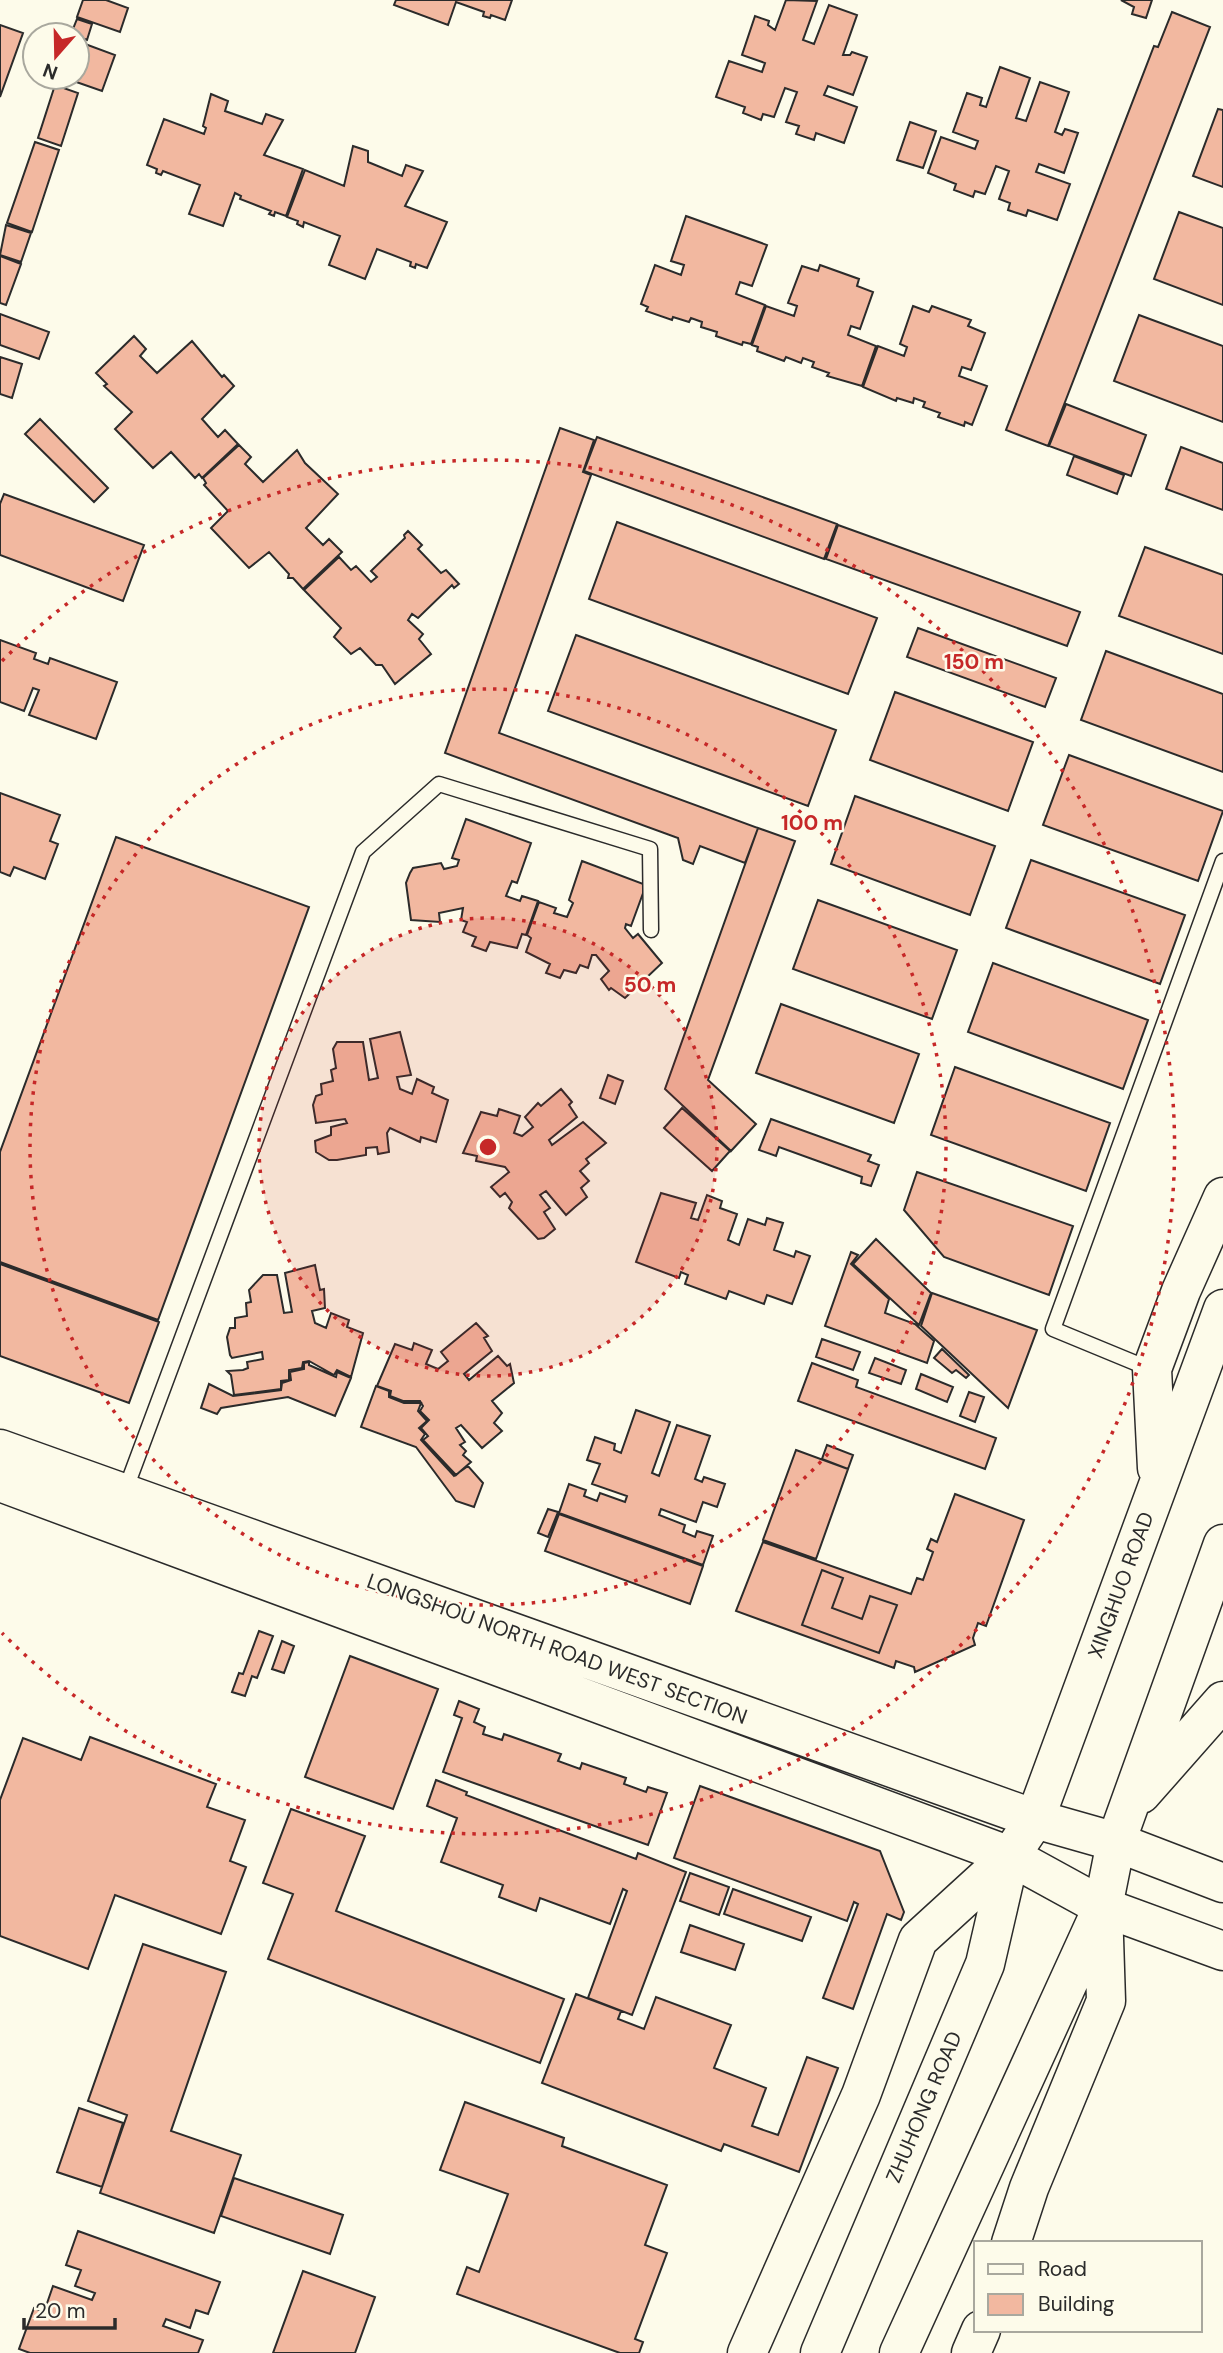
<svg xmlns="http://www.w3.org/2000/svg" width="1223" height="2353" font-family="'DM Sans',sans-serif">
  <style>
    .building { fill: #f2b8a0; stroke: #2b2b2b; stroke-width: 2 }
    .lines { fill: none; stroke-linecap: round; stroke-linejoin: round }
    .lane-casing { stroke: #2b2b2b; stroke-width: 17 }
    .secondary-casing { stroke: #2b2b2b; stroke-width: 41 }
    .primary-casing { stroke: #2b2b2b; stroke-width: 41 }
    .lane { stroke: #fdfbea; stroke-width: 14 }
    .secondary { stroke: #fdfbea; stroke-width: 38 }
    .primary { stroke: #fdfbea; stroke-width: 38 }
    .ring { fill: none; stroke: #c62828; stroke-width: 3.5; stroke-dasharray: 3.5 7 }
    .labels { text-anchor: middle; dominant-baseline: central; stroke-width: 5; stroke-linejoin: round; paint-order: stroke }
    .street-label { font-size: 21px; fill: #2b2b2b; stroke: #fdfbea }
    .centre { fill: #c62828; stroke: #fdfbea; stroke-width: 3.5 }
    .ring-label { font-size: 21px; text-anchor: middle; font-weight: bold; fill: #c62828; stroke: #fdfbea; stroke-width: 5; stroke-linejoin: round; paint-order: stroke }
  </style>
  <rect width="100%" height="100%" fill="#fdfbea"/>
  <path class="building" d="M83,0h23l22,8 -8,24 -43,-15z
    M396,0h116l-7,20 -14,-5 -1,3 -7,-2 1,-4 -28,-10 -8,23 -54,-20z
    M786,0l31,1 -14,39 11,4 15,-39 28,10 -14,40h7l2,-3 15,5 -14,38 -25,-9 -4,9 33,12 -13,36 -28,-10 -2,7 -18,-6 3,-8 -13,-4 11,-30 -12,-4 -11,29 -11,-3 -2,6 -18,-7 2,-6 -29,-10 13,-36 33,11 3,-9 -23,-8 13,-39 14,5 -1,4 7,5z
    M1121,0h31l-6,18 -14,-4 2,-7z
    M1172,12l38,15 -162,419 -42,-16 148,-384 4,1z
    M77,19l15,5 -5,16 -16,-6z
    M0,25l23,8 -23,64z
    M77,41l38,14 -13,36 -40,-14h15z
    M1000,67l30,11 -14,40 10,3 14,-39 29,10 -14,40 7,3 3,-6 13,4 -14,40 -25,-9 -3,8 34,12 -13,36 -29,-10 -2,6 -18,-6 2,-7 -11,-4 10,-28 -13,-5 -11,28 -10,-3 -2,6 -19,-7 2,-6 -28,-11 13,-36 34,12 3,-8 -25,-9 14,-39 15,5 -2,7 6,2z
    M55,85l23,8 -17,53 -23,-8z
    M211,94l17,7 -3,10 37,13 4,-10 17,6 -19,35 39,14 -17,47 -11,-4 -1,4 -5,-2 2,-3 -31,-12 1,-3 -6,-3 -12,33 -34,-12 11,-29 -37,-14 -2,4 -5,-2 1,-4 -10,-4 17,-46 40,15 2,-6 -3,-2z
    M1218,109l5,1v77l-30,-11z
    M910,122l26,9 -13,37 -26,-8z
    M35,142l24,8 -27,82 -25,-9z
    M353,146l15,5v11l34,14 4,-11 17,6 -18,35 42,16 -20,46 -11,-4 -1,4 -5,-2 1,-4 -34,-13 -12,30 -36,-14 11,-29 -36,-14 -1,5 -6,-3 1,-3 -11,-4 18,-47 39,16z
    M1179,212l44,16v77l-69,-26z
    M686,216l81,29 -15,41 -12,-4 -4,12 29,11 -14,39 -8,-2 -1,3 -26,-9 1,-4 -16,-5 1,-5 -11,-4 -2,4 -16,-5 -1,3 -26,-9 2,-4 -7,-3 14,-39 26,10 3,-10 -13,-4z
    M6,225l25,8 -10,29 -21,-7z
    M0,256l21,8 -15,41 -6,-2z
    M820,265l39,14 -2,7 16,6 -13,37 -9,-3 -3,9 28,11 -14,40 -35,-10 2,-3 -17,-6 2,-5 -11,-4 -2,5 -15,-6 -2,4 -27,-10 1,-4 -6,-2 14,-39 28,10 3,-10 -9,-3 14,-37 16,5z
    M913,306l16,6 3,-6 39,14 -3,6 17,7 -14,37 -9,-3 -3,9 28,10 -15,39 -7,-3 -1,4 -26,-9 2,-4 -17,-6 2,-5 -11,-4 -1,5 -16,-5 -1,3 -33,-14 15,-41 26,10 3,-9 -7,-3z
    M0,314l49,18 -10,27 -39,-14z
    M1139,315l84,31v76l-109,-41z
    M134,336l12,13 -6,7 17,17 35,-32 30,36 2,-2 10,11 -32,33 16,18 7,-7 13,14 -36,34 -3,-4 -4,4 -24,-26 -18,16 -38,-39 17,-17 -28,-26 3,-2 -11,-11z
    M0,357l22,7 -10,34 -12,-4z
    M1066,404l80,31 -15,41 -82,-30z
    M40,419l68,69 -14,14 -69,-68z
    M560,428l34,12 -11,32 8,3 -92,258 259,95 -13,35 -45,-17 -7,18 -10,-4 -5,-22 -233,-85z
    M597,437l240,87 -13,35 -240,-88z
    M239,445l12,12 -6,7 18,18 34,-32 8,13 33,31 -32,34 17,17 6,-6 13,13 -39,37 -10,-11h-5l1,-4 -20,-22 -20,16 -38,-40 17,-17 -24,-26 2,-2 -3,-5z
    M1181,447l42,16v47l-57,-21z
    M1074,456l50,19 -7,19 -50,-19z
    M4,494l140,51 -21,56 -123,-46v-51z
    M617,522l260,96 -29,76 -259,-95z
    M838,525l242,87 -13,34 -241,-87z
    M408,531l14,14 -4,4 23,24 5,-3 13,14 -5,4 -2,-3 -34,33 -6,-4 -4,6 15,14 -4,5 12,15 -36,30 -13,-19h-6l-16,-17 -9,6 -17,-17 7,-9 -37,-38 35,-33 12,13 5,-4 15,16 6,-5 -6,-6 34,-33 -1,-3z
    M1145,547l78,28v79l-104,-38z
    M918,628l138,50 -11,29 -138,-50z
    M576,635l260,95 -28,76 -260,-95z
    M0,640l36,13 -2,6 14,5 2,-6 67,24 -21,57 -67,-24 10,-25 -6,-2 -9,23 -24,-9z
    M1106,651l117,43v78l-142,-52z
    M895,692l138,50 -25,69 -138,-51z
    M1069,755l154,56 -25,70 -155,-56z
    M0,793l60,22 -10,26 8,3 -13,35 -31,-12 -4,9 -10,-4z
    M855,796l140,50 -25,69 -139,-51z
    M466,819l65,24 -14,40 -5,-2 -6,15 14,5 2,-5 16,5 -12,34 -4,-1 -5,14 -27,-6 -4,9 -14,-5 4,-9 -13,-5 4,-10 -6,-2 2,-12 -24,5 1,9 -29,-2 -5,-37 4,-10 3,-5 28,-5 3,6 13,-3 2,-6 -7,-2z
    M758,828l37,13 -87,239 48,44 -25,27 -66,-62z
    M116,837l193,70 -151,413 -158,-58v-110z
    M1031,860l154,55 -25,69 -154,-56z
    M582,861l64,24 -15,41 -5,-2 -1,4 8,10 5,-4 24,29 -37,35 -14,-10 -2,2 -8,-11 8,-8 -13,-16h-4l-4,13 -8,-3 -4,8 -12,-3 -4,8 -14,-5 4,-9 -24,-12 5,-14 -4,-3 12,-33 17,6 -2,5 13,4 6,-14 -4,-3z
    M818,900l139,50 -25,69 -139,-50z
    M993,963l155,57 -25,69 -155,-57z
    M781,1004l138,50 -25,69 -138,-50z
    M400,1032l11,43 -14,2 3,12 12,5 5,-15 17,8 -2,6 16,7 -12,42 -15,-5 -1,5 -30,-14 -3,5 2,19 -11,2 -1,-7 -11,1v7l-29,5h-8l-13,-8 -1,-11 16,-6v-8l16,-4 -2,-4 -29,4 -3,-18 3,-9 6,-2 -1,-10 12,-3 -2,-11 5,-2 -3,-19 4,-7h26l6,38 9,-2 -8,-39z
    M955,1067l155,56 -24,68 -155,-56z
    M608,1075l15,6 -8,23 -15,-6z
    M561,1089l11,13 -3,3 8,12 -28,23 3,5 31,-23 23,21 -20,16 3,4 -9,8 9,10 -8,7 6,9 -12,10 -9,8 -20,-24 -6,4 10,13 -6,4 11,17 -11,9 -6,1 -29,-31 3,-6 -7,-9 -5,4 -9,-10 18,-15 -4,-5 -29,-6 1,-5 -14,-3 18,-41 16,4 2,-7 21,7 -6,17 8,3 11,-9 -8,-10 13,-14 3,3z
    M682,1108l48,43 -18,20 -48,-43z
    M771,1119l100,36 -3,6 11,4 -8,21 -10,-3 1,-6 -83,-30 -3,9 -17,-6z
    M917,1172l156,54 -24,69 -105,-38 -40,-47z
    M661,1193l35,10 -5,15 7,2 9,-25 15,6 -2,7 17,6 -9,26 11,5 9,-26 17,6 2,-7 16,5 -9,27 20,7 2,-6 14,5 -18,48 -25,-9 -3,9 -35,-13 -3,8 -41,-15 3,-9 -7,-3 -2,6 -43,-16z
    M876,1239l55,54 -12,32 -66,-61z
    M851,1252l7,3 -7,9 38,35 -4,14 30,11 19,17 -7,22 -102,-37z
    M0,1264l159,58 -30,81 -129,-47z
    M315,1265l5,25 4,-1 1,19 -13,3 3,12 11,5 5,-15 18,7 -2,7 16,6 -12,44 -14,-7 -3,5 -25,-14 -6,1 -1,6 -13,2v10l-8,1v8l-47,6 -3,-20 -4,-4 16,-1 5,-2 -1,-6 16,-3 -1,-7 -30,6 -2,-3 -3,-18 3,-9h5v-10l12,-2 -1,-13 5,-1 -2,-12 14,-15h14l7,38 8,-1 -7,-39z
    M932,1293l105,37 -29,78 -87,-82z
    M476,1323l12,13 -4,2 8,13 -28,23 5,6 29,-24 9,10 3,-2 4,19 -22,18 10,12 -8,10 8,8 -20,17 -21,-23 -5,3 9,14 -5,3 6,6 -3,4 8,7 -15,13 -33,-35 5,-4 -7,-8 8,-8 -9,-9 3,-5 -3,-5h-17l-13,-5 1,-5 -14,-5 18,-42 17,6 2,-7 18,7 -6,14 12,5 10,-8 -7,-9z
    M822,1339l38,13 -7,18 -37,-13z
    M942,1349l27,26 -3,3 -10,-8 -4,3 -18,-15z
    M875,1358l31,12 -5,14 -32,-11z
    M309,1362v3l27,12 1,-5 14,6 -16,38 -47,-19 -67,11 -4,6 -16,-6 8,-24 24,12 48,-6 1,-7 9,-3 -1,-8 14,-3v-6z
    M812,1363l46,17 -2,7 140,51 -11,31 -187,-68z
    M921,1374l32,13 -6,15 -31,-13z
    M376,1386l13,5v6l15,6h17l-3,8 9,10 -8,7 6,6 -4,6 33,36 14,-10 15,17 -9,24 -18,-6 -40,-54 -55,-20z
    M969,1392l15,5 -9,25 -15,-6z
    M636,1410l34,12 -18,51 7,3 18,-51 33,11 -15,43 7,3 2,-5 21,7 -8,23 -14,-5 -7,20 -35,-13 -2,6 26,10 -2,7 12,5 2,-6 16,5 -10,29 -144,-52 10,-29 17,6 -2,6 13,5 3,-8 25,9 2,-6 -35,-12 8,-20 -13,-4 8,-23 20,7 -1,6 7,3z
    M827,1445l26,10 -5,14 -26,-10z
    M796,1450l52,19 -32,90 -53,-19z
    M955,1494l69,26 -38,106 -8,-3 -5,15 2,7 -60,27 -1,-5 -18,-6 -2,7 -158,-57 27,-69 148,52 6,-16 6,2 10,-28 -6,-3 4,-10 6,3z
    M548,1509l10,3 -10,25 -10,-4z
    M559,1514l144,52 -13,38 -145,-53z
    M822,1570l21,8 -11,30 30,11 8,-23 27,9 -18,48 -77,-28z
    M259,1631l14,5 -16,42 -5,-2 -7,20 -13,-4 7,-19 4,1z
    M282,1641l12,5 -10,27 -12,-4z
    M350,1656l88,33 -45,120 -88,-32z
    M459,1701l20,8 -5,13 11,5 -2,7 19,6 2,-6 57,20 -3,7 22,8 2,-6 44,15 -2,6 22,8 2,-5 19,6 -19,52 -205,-73 19,-54 -8,-3z
    M90,1737l126,47 -9,23 38,13 -15,41 16,6 -25,67 -106,-39 -27,74 -88,-33v-136l23,-62 58,22z
    M436,1780l31,12 -1,3 170,64 2,-6 48,19 -54,143 -44,-17 39,-107 -4,-2 -13,35 -70,-26 -4,13 -37,-14 4,-12 -62,-23 16,-44 -30,-12z
    M700,1786l180,65 24,61 -3,8 -14,-6 -34,95 -30,-11 35,-94 -4,-2 -7,19 -173,-63z
    M291,1809l74,27 -29,75 228,88 -24,64 -272,-104 25,-65 -30,-11z
    M690,1873l39,14 -10,28 -39,-14z
    M733,1889l78,28 -9,24 -78,-27z
    M690,1925l54,19 -9,26 -54,-18z
    M143,1944l83,28 -55,159 70,24 -27,78 -114,-40 27,-78 -39,-14z
    M576,1994l45,17 -3,8 26,10 12,-32 75,28 -17,43 52,20 -14,38 26,9 29,-78 31,11 -39,104 -75,-28 -3,7 -179,-68z
    M465,2102l99,36 -2,8 105,39 -22,60 22,8 -32,86 8,3 -4,11h-19l-163,-59 10,-27 12,5 29,-78 -68,-24z
    M79,2108l44,15 -21,64 -45,-15z
    M234,2178l109,37 -13,39 -109,-38z
    M78,2231l142,51 -12,32 -12,-4 -6,18 -24,-9 -3,7 40,14 -5,13h-168l-11,-4 15,-41 10,4 9,-26 39,14 3,-7 -20,-7 6,-16 -15,-5z
    M303,2271l72,26 -20,56h-82z"/>
  <g class="lines">
    <g class="lane-casing">
      <path id="lane" d="M1150,1369l-97,-40 170,-468
        M125,1491l238,-639 76,-68 211,65 1,81"/>
    </g>
    <g class="secondary-casing">
      <path id="secondary" d="M0,1449l1035,370 81,23 107,41
        M0,1482l1010,374 93,51 120,44"/>
    </g>
    <g class="primary-casing">
      <path id="primary" d="M1157,1468l-5,-99 29,-78 42,-94
        M1141,1794l82,-93
        M1011,2243l18,-55 77,-187 -3,-94 13,-65 107,-298
        M747,2353l114,-258 57,-155 92,-84 25,-37 188,-510
        M820,2353l165,-389 25,-108
        M899,2353l200,-438
        M971,2353l10,-23"/>
    </g>
    <use href="#lane" class="lane"/>
    <use href="#secondary" class="secondary"/>
    <use href="#primary" class="primary"/>
  </g>
  <circle cx="488" cy="1147" r="229" fill="#c62828" fill-opacity=".12"/>
  <g class="ring">
    <circle cx="488" cy="1147" r="229"/>
    <circle cx="488" cy="1147" r="458"/>
    <path d="M2 661A687 687 0 1 1 2 1633"/>
  </g>
  <g class="labels">
    <g class="street-label">
      <text transform="translate(1121 1585) rotate(-70)">XINGHUO ROAD</text>
      <text transform="translate(557 1649) rotate(20)">LONGSHOU NORTH ROAD WEST SECTION</text>
      <text transform="translate(924 2107) rotate(-67)">ZHUHONG ROAD</text>
    </g>
  </g>
  <circle cx="488" cy="1147" r="10" class="centre"/>
  <g class="ring-label">
    <text x="974" y="669">150 m</text>
    <text x="812" y="830">100 m</text>
    <text x="650" y="992">50 m</text>
  </g>
  <rect x="974" y="2241" width="228" height="91" fill="#fdfbea" stroke="#a9a89e" stroke-width="2"/>
  <rect x="988" y="2264" width="35" height="10" fill="#fdfbea" stroke="#a9a89e" stroke-width="2"/>
  <text x="1038" y="2276" font-size="21" fill="#2b2b2b">Road</text>
  <rect x="988" y="2294" width="35" height="21" fill="#f2b8a0" stroke="#a9a89e" stroke-width="2"/>
  <text x="1038" y="2311" font-size="21" fill="#2b2b2b">Building</text>
  <g transform="translate(56 56) rotate(200)"><circle r="33" fill="#fdfbea" stroke="#a9a89e" stroke-width="2"/>
  <path d="M0-5L12 26L0 18L-12 26Z" fill="#c62828"/>
  <text y="-10" font-size="19" font-weight="bold" text-anchor="middle" fill="#2b2b2b">N</text>
  </g>
  <path d="M24 2318v10h91v-10" fill="none" stroke="#2b2b2b" stroke-width="3.5"/>
  <text x="35" y="2318" font-size="21" fill="#2b2b2b" stroke="#fdfbea" stroke-width="5" paint-order="stroke">20 m</text>
</svg>
